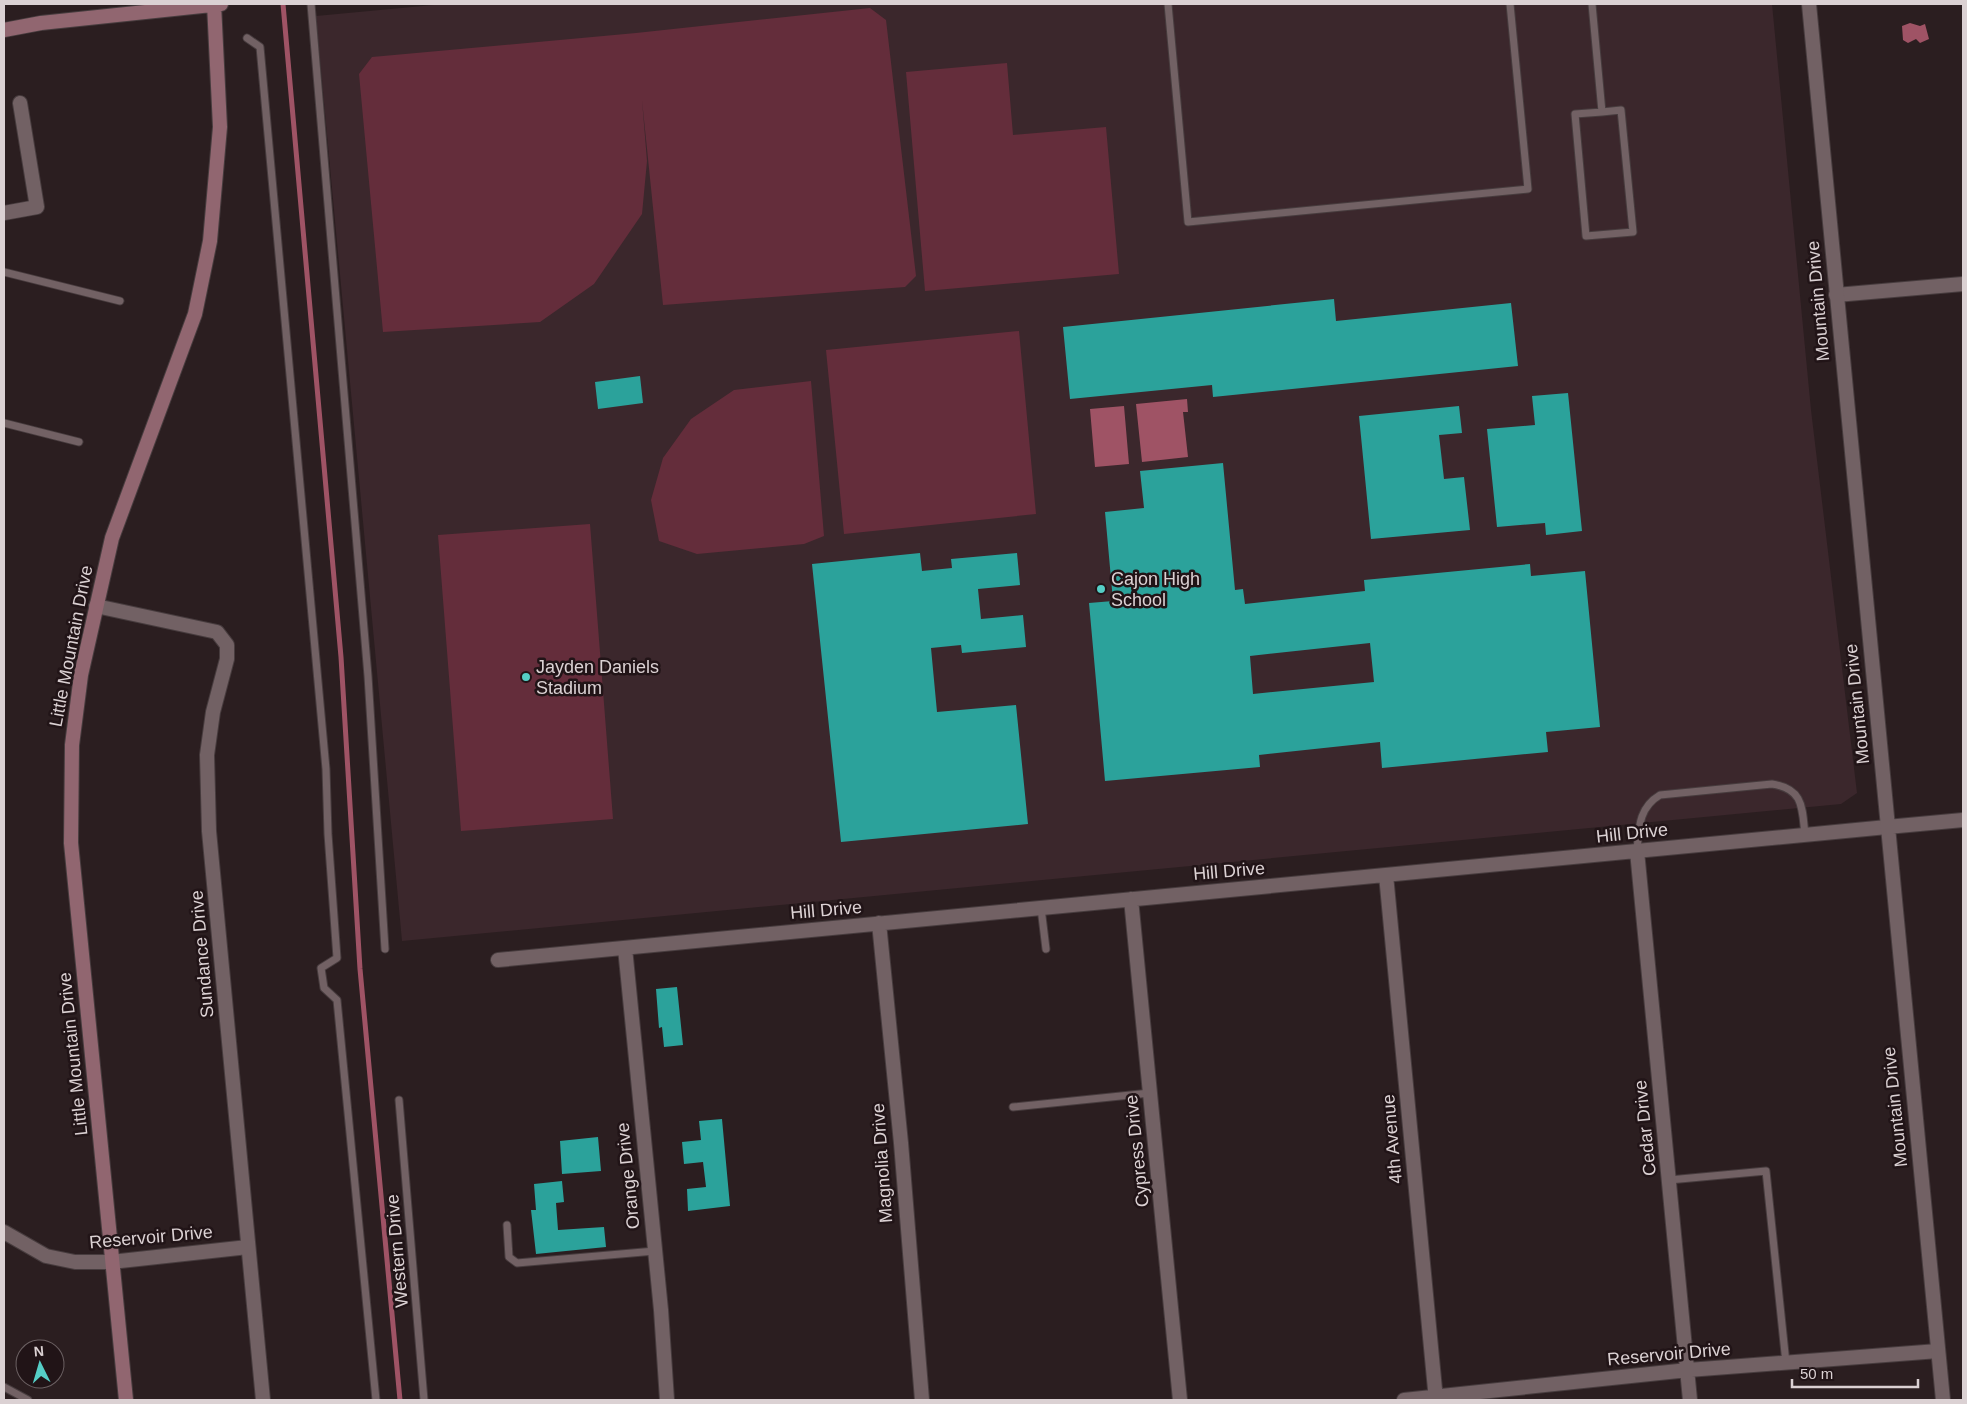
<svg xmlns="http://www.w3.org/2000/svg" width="1967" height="1404" font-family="Arial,sans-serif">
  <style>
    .built { fill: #3b272c }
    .green { fill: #642d3b }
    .water { fill: #9f5365 }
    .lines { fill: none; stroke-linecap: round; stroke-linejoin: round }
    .stream { stroke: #9f5365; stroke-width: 5 }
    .building { fill: #2ba29b; fill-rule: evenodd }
    .service-casing { stroke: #473c3e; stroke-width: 9 }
    .minor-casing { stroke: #473c3e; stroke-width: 16 }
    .tertiary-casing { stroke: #473c3e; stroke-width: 16 }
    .secondary-casing { stroke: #473c3e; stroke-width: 16 }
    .service { stroke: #726164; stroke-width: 7 }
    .minor { stroke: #726164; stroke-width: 14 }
    .tertiary { stroke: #726164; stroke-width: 14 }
    .secondary { stroke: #916670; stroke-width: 14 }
    .poi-dot { fill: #55cec6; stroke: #211417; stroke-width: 2 }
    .labels { text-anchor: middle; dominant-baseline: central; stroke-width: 5; stroke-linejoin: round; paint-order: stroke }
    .street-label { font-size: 18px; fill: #dbd1d3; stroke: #211417 }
    .poi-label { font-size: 18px; fill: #dbd1d3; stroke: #211417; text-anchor: start }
  </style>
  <rect width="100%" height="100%" fill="#2b1e20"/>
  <path class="built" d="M444,4h1328l39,406 46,383 -16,11 -1439,137 -86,-925z"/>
  <path class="green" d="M870,8l16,12 30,256 -11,11 -242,18 -21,-205 5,61 -5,53 -48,70 -54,38 -157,10 -24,-258 13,-17 264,-24z
    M1007,63l6,72 93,-8 13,147 -194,17 -19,-219z
    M1019,331l17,183 -192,20 -18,-184z
    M811,381l13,155 -20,8 -107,10 -38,-13 -8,-41 12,-42 28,-39 43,-29z
    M590,524l23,295 -152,12 -23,-296z"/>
  <path class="water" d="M1910,23l10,3 5,-2 4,15 -9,4 -4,-4 -8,4 -5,-3 -1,-14z
    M1187,399l1,13h-5l5,45 -46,5 -6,-58z
    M1124,406l5,58 -34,3 -5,-58z"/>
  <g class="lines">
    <path class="stream" d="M283,4l58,653 19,312 40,431"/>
  </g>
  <path class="building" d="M1334,299l2,22 175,-18 7,63 -305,31 -1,-12 -142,14 -7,-72z
    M640,376l3,27 -45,6 -3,-27z
    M1568,393l14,138 -36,4 -1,-12 -48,4 -10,-98 48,-4 -3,-29z
    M1459,406l3,27 -23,2 5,44 20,-2 6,53 -99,9 -12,-123z
    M1223,463l12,127 8,-1 2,15 120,-13 -1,-11 166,-16 1,12 54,-5 15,156 -54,5 2,20 -166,16 -2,-26 -121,13 1,12 -155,14 -16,-178 24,-2 -8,-89 39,-4 -4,-37zM1370,643l4,39 -121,12 -3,-38z
    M920,553l2,18 30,-3 -1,-9 66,-6 3,32 -42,4 3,30 42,-4 3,32 -64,6 -1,-8 -30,3 6,64 79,-7 12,119 -187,18 -29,-278z
    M677,987l6,58 -19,2 -2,-20 -3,1 -3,-39z
    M722,1119l8,87 -42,5 -1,-22 19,-2 -3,-25 -19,2 -2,-22 19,-2 -2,-19z
    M598,1137l3,34 -39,3 -2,-33z
    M562,1181l2,21 -8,1 2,27 46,-3 2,20 -70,7 -5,-44h5l-2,-26z"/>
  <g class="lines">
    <g class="service-casing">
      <path id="service" d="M311,4l57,672 17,273
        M1168,4l20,218 340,-33 -18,-185
        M1592,4l10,108 -27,2 11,122 47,-4 -12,-122 -19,2
        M247,38l13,9 66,722 2,65 9,124 -16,10 3,20 13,12 39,400
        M4,272l116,29
        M4,423l75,19
        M1637,851c2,-22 1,-43 23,-56l112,-11c32,5 30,24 33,51
        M1041,908l5,41
        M399,1100l25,300
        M1013,1107l137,-14
        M1669,1180l97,-9 20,192
        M507,1225l2,32 8,6 138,-12
        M4,1387l24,13"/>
    </g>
    <g class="minor-casing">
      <path id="minor" d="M4,213l33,-6 -17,-104
        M1836,295l127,-11
        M96,606l121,26 10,13v14l-14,53 -6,43 2,76 54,569
        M1637,851l53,549
        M1386,875l50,525
        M1131,899l49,501
        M879,923l22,220 21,257
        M625,948l36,362 6,90
        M498,960l1389,-133
        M4,1232l42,24 29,6h36l137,-15
        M1404,1400l284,-30 250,-19"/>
    </g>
    <g class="tertiary-casing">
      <path id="tertiary" d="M1809,4l134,1396
        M1887,827l76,-7"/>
    </g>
    <g class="secondary-casing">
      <path id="secondary" d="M4,30l37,-7 180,-19
        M126,1400l-55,-557 1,-98 9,-70 31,-137 83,-224 15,-73 10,-114 -6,-123"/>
    </g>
    <use href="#service" class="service"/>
    <use href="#minor" class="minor"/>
    <use href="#tertiary" class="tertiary"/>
    <use href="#secondary" class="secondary"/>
  </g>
  <g class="poi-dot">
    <circle cx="1101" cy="589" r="5"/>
    <circle cx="526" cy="677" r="5"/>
  </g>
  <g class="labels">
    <g class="street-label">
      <text transform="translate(1818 301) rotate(-95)">Mountain Drive</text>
      <text transform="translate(71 646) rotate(-79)">Little Mountain Drive</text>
      <text transform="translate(1857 704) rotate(-96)">Mountain Drive</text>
      <text transform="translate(1632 833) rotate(-6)">Hill Drive</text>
      <text transform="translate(1229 871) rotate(-5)">Hill Drive</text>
      <text transform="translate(826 910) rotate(-5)">Hill Drive</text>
      <text transform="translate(202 954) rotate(-95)">Sundance Drive</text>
      <text transform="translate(73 1054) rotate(-96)">Little Mountain Drive</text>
      <text transform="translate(1895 1107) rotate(-96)">Mountain Drive</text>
      <text transform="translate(1645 1128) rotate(-96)">Cedar Drive</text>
      <text transform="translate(1392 1139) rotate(-95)">4th Avenue</text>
      <text transform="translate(1137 1151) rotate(-96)">Cypress Drive</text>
      <text transform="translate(882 1163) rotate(-94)">Magnolia Drive</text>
      <text transform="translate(628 1176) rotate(-96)">Orange Drive</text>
      <text transform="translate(151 1237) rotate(-5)">Reservoir Drive</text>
      <text transform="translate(397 1251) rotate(-95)">Western Drive</text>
      <text transform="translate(1669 1354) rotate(-5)">Reservoir Drive</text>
    </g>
    <g class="poi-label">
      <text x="1111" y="579">Cajon High<tspan x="1111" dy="21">School</tspan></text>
      <text x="536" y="667">Jayden Daniels<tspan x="536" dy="21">Stadium</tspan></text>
    </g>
  </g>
  <rect width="1967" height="1404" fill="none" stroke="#dbd1d3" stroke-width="10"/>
  <g transform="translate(40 1364) rotate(355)"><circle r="24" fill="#211417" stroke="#6b6062"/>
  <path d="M0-4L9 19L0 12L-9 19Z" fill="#55cec6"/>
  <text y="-8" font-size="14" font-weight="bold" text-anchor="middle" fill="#dbd1d3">N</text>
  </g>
  <path d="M1792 1379v8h126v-8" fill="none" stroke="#dbd1d3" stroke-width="2.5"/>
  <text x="1800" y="1379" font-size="15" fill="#dbd1d3" stroke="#211417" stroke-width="4" paint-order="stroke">50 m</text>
</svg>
